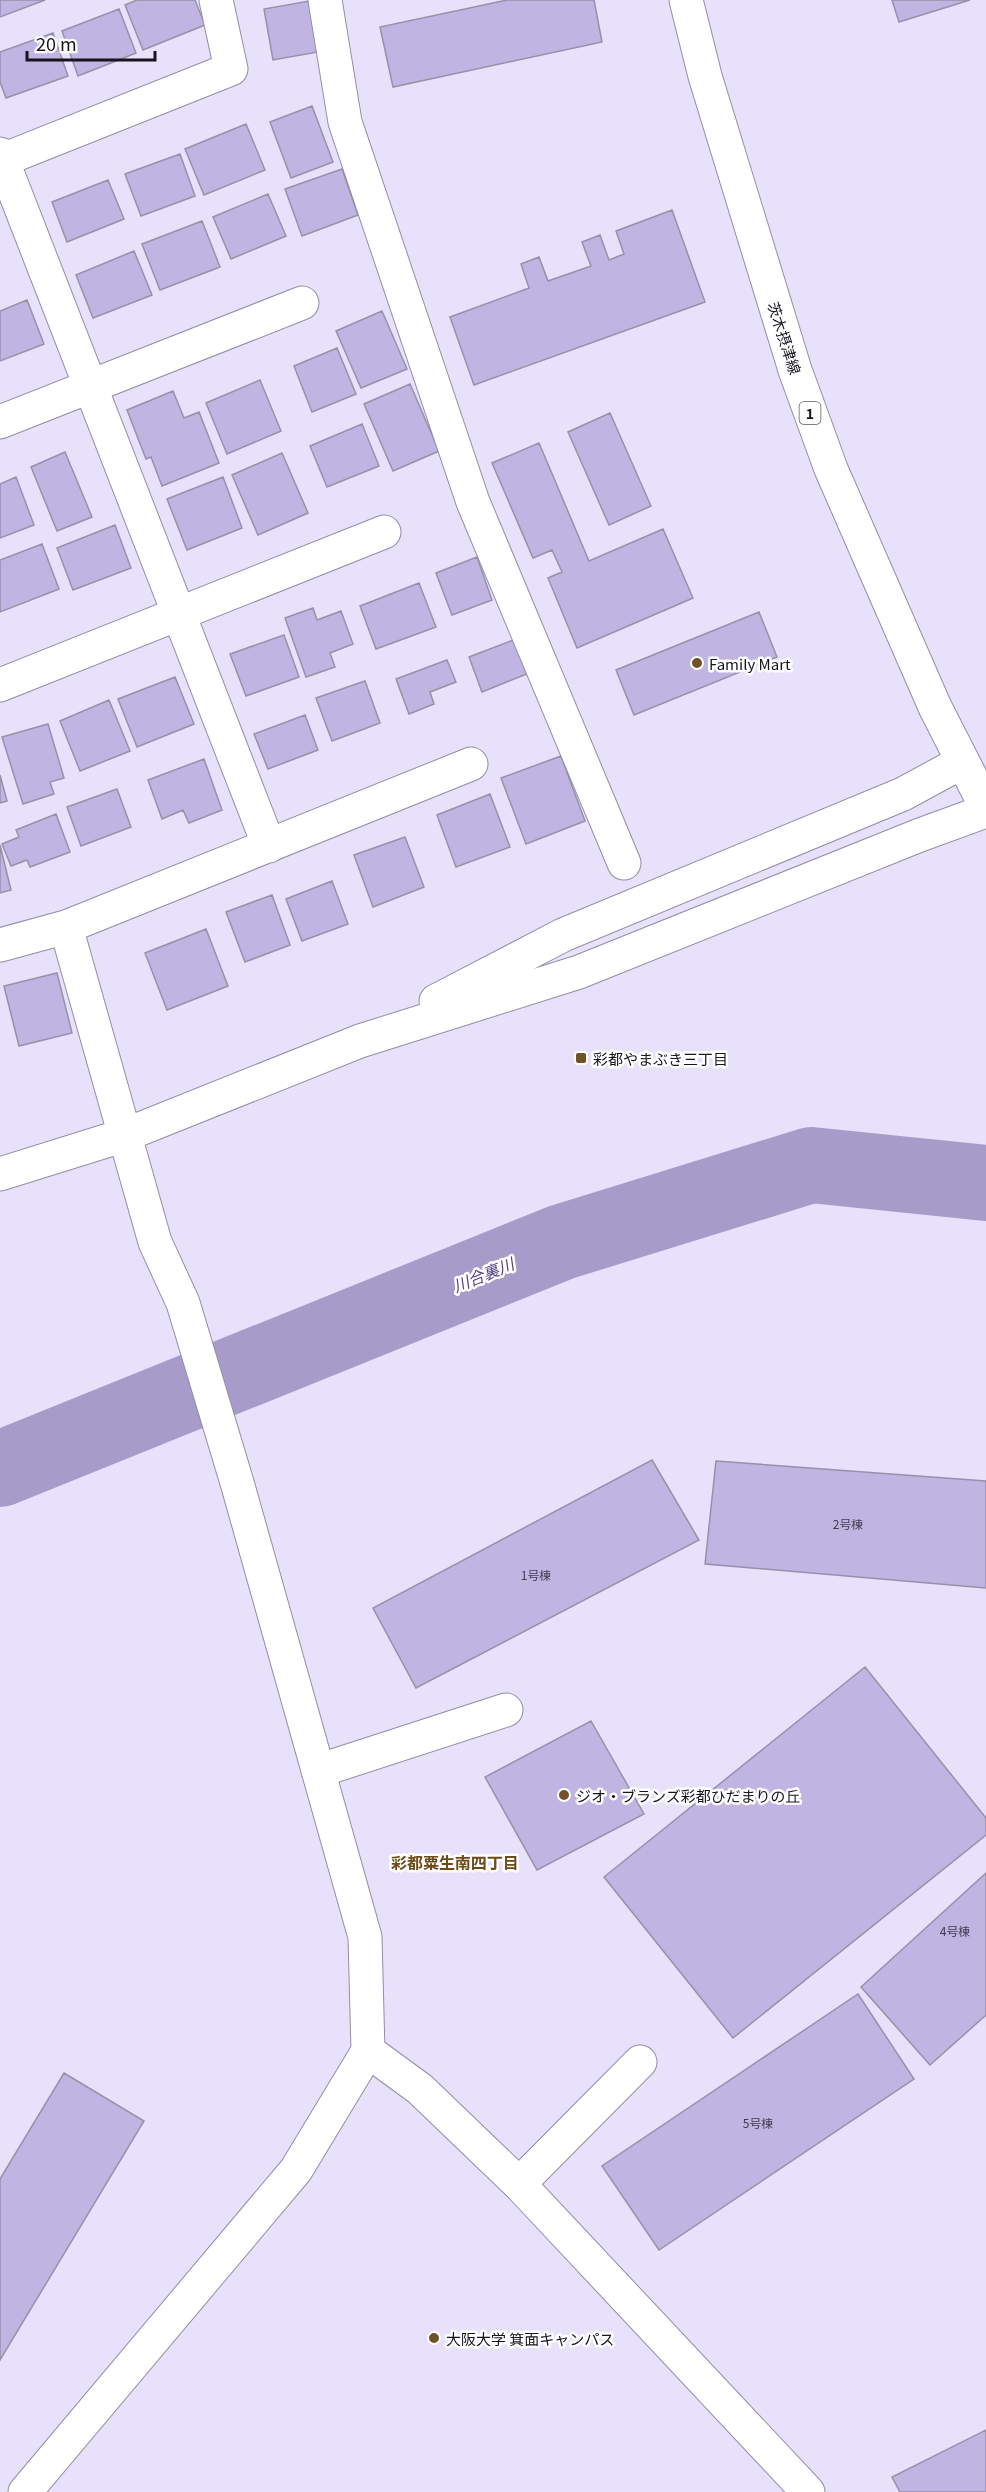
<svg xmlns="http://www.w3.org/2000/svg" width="986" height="2492" font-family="Georgia,'Noto Sans JP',serif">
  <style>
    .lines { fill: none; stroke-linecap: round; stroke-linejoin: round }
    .river { stroke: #a79cc9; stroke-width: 76 }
    .building { fill: #c0b4e3; stroke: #9691a9; stroke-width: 1.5 }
    .minor-casing { stroke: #938da6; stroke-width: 35 }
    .major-casing { stroke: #938da6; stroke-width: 35 }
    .minor { stroke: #fff; stroke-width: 33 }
    .major { stroke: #fff; stroke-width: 33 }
    .poi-dot { fill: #715227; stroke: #fff; stroke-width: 2 }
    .labels { text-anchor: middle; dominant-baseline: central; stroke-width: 5; stroke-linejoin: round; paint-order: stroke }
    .number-label { font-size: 12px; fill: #403c4e }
    .shield { fill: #fff; stroke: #5c5a61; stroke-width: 1.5 }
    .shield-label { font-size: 14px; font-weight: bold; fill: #16141d }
    .street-label { font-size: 15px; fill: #16141d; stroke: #fff }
    .poi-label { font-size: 15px; fill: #16141d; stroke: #fff; text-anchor: start }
    .water-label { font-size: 16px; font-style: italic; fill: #54427d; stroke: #fff }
    .neighbourhood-label { font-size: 16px; font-weight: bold; fill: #6e4b19; stroke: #fff }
  </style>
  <rect width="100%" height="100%" fill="#e7e1fc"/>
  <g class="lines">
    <path class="river" d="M0,1469l562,-227 249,-77 175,18"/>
  </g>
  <path class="building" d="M0,0h45l-45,17z
    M137,0h58l10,25 -62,25 -18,-45z
    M507,0h87l8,42 -209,45 -13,-60z
    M892,0h78l-71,22z
    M309,1l9,51 -45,8 -9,-51z
    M119,9l17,44 -58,23 -16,-45z
    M53,33l15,43 -62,22 -6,-16v-30z
    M312,106l21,56 -42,16 -21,-56z
    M246,124l19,46 -61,25 -19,-46z
    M180,154l15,42 -54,20 -16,-42z
    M342,169l16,46 -56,21 -17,-47z
    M108,180l16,39 -57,23 -15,-40z
    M268,194l18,42 -55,23 -18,-42z
    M672,210l33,92 -231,83 -24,-68 79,-29 -8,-24 18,-7 9,24 43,-15 -9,-24 18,-7 9,25 15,-6 -8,-23z
    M202,221l18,46 -60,23 -18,-46z
    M134,251l18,44 -59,23 -17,-43z
    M27,300l17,44 -44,17v-50z
    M382,311l25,58 -46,19 -25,-57z
    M337,348l19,46 -44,18 -18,-46z
    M260,380l21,51 -54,23 -21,-51z
    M410,384l29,67 -46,20 -29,-67z
    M173,391l11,27 15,-6 20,51 -57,23 -11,-29 -5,2 -19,-49z
    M610,413l41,93 -42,19 -41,-93z
    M362,424l17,42 -52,21 -17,-41z
    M539,443l50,118 74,-32 30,69 -116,50 -29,-70 14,-6 -10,-22 -19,8 -41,-95z
    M65,452l27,65 -35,14 -26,-64z
    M282,453l26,60 -50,22 -26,-60z
    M16,477l18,48 -34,13v-54z
    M223,477l19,51 -55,22 -20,-51z
    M115,525l16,43 -58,22 -16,-42z
    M42,544l17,45 -59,23v-52z
    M477,557l15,43 -40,15 -16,-42z
    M419,583l17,44 -60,22 -16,-43z
    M313,608l4,12 24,-9 12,33 -23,9 5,14 -29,10 -21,-59z
    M759,612l18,45 -143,58 -18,-45z
    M284,635l15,42 -53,19 -16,-42z
    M516,639l13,34 -47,19 -13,-35z
    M447,660l9,22 -26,10 4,12 -25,10 -13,-35z
    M175,677l19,47 -57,23 -19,-48z
    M365,681l15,42 -48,18 -16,-43z
    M109,700l21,51 -50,20 -20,-50z
    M305,715l13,35 -50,19 -14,-35z
    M48,724l16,54 -14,4 4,12 -31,10 -21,-67z
    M561,756l24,65 -59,23 -25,-66z
    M204,759l18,51 -33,13 -6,-13 -21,9 -14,-39z
    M0,775l7,26 -7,2z
    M117,789l14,38 -50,19 -14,-39z
    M490,794l20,53 -54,20 -19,-52z
    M56,814l14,38 -40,15 -3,-7 -16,6 -9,-22 17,-7 -3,-7z
    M405,837l19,50 -51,20 -19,-52z
    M0,845l11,45 -11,3z
    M332,881l16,43 -46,17 -16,-42z
    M272,895l18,50 -45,17 -19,-50z
    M206,929l22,57 -61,24 -22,-57z
    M57,973l15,60 -53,13 -15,-60z
    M652,1460l47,80 -283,148 -43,-80z
    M716,1461l270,20v107l-281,-24z
    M865,1667l121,151v17l-253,203 -129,-161z
    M591,1721l53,93 -107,56 -52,-93z
    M986,1873v142l-56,50 -69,-78z
    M858,1994l56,85 -255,171 -57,-84z
    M64,2073l80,48 -144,239v-181z
    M986,2430v62h-86l-8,-15z"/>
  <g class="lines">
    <g class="minor-casing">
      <path id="minor" d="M325,0l20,122 128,380 151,361
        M0,154l269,692
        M0,161l231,-92 -15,-69
        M0,422l302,-119
        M0,685l384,-153
        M0,945l66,-18 405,-163
        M436,1001l127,-66 340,-141 59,-32
        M0,1174l125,-39 235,-94 219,-69 341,-137 66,-24
        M318,1771l188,-61
        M368,2051l52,38 99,95 289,308
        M519,2184l121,-122
        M25,2492l271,-322 72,-119 -3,-114 -127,-451 -55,-183 -28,-61 -89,-315"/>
    </g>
    <g class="major-casing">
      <path id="major" d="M686,0l19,76 90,294 36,99 104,238 51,100"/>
    </g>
    <use href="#minor" class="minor"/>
    <use href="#major" class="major"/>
  </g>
  <g class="poi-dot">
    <circle cx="697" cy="663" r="6"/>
    <rect x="575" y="1052" width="12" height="12" rx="3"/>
    <circle cx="564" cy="1795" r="6"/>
    <circle cx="434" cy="2338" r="6"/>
  </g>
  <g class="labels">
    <g class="number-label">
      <text x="848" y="1523">2号棟</text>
      <text x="536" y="1574">1号棟</text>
      <text x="955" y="1930">4号棟</text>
      <text x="758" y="2122">5号棟</text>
    </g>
    <rect class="shield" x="799.5" y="402" width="21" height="22" rx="4.5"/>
    <g class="shield-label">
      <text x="810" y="413">1</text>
    </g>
    <g class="street-label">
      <text transform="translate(785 338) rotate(72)">茨木摂津線</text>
    </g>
    <g class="poi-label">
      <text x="709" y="663">Family Mart</text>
      <text x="593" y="1058">彩都やまぶき三丁目</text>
      <text x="576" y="1795">ジオ・ブランズ彩都ひだまりの丘</text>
      <text x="446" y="2338">大阪大学 箕面キャンパス</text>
    </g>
    <g class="water-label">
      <text transform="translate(483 1274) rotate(-22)">川合裏川</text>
    </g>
    <g class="neighbourhood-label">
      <text x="455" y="1862">彩都粟生南四丁目</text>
    </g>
  </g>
  <path d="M27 51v9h128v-9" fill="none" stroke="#16141d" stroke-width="3"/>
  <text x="36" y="51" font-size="18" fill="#16141d" stroke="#ffffff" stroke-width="4.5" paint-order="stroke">20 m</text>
</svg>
